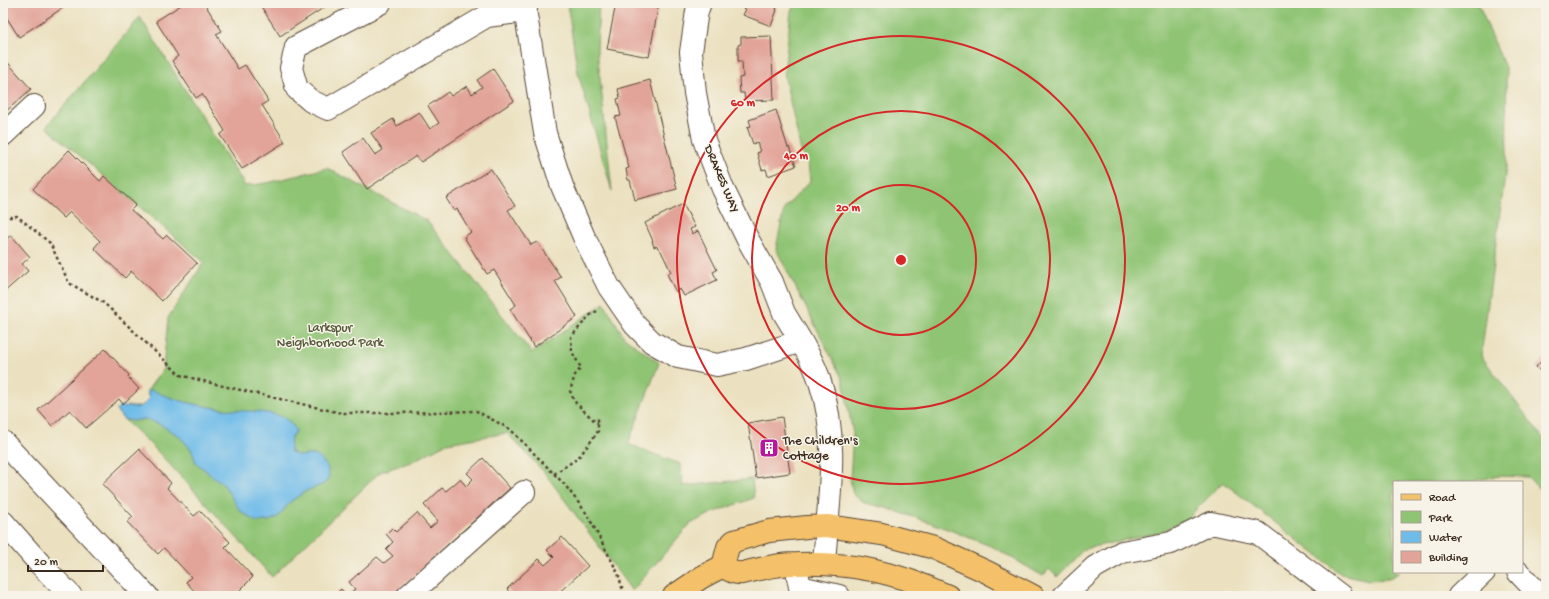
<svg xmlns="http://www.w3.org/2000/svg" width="1549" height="599" font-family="'Gochi Hand',sans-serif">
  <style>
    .green { fill: #90c475; stroke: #66774a }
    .water { fill: #70bce9; stroke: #567384 }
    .building { fill: #e2a398 }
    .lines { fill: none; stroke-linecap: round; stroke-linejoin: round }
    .minor-casing { stroke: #554536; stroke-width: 24 }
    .major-casing { stroke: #554536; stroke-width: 24 }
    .path { stroke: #554536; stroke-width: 2.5; stroke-dasharray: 3 3; stroke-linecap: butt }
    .minor { stroke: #fff; stroke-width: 22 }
    .major { stroke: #f4c16b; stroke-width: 22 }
    .ring { fill: none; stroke: #d62828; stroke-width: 2 }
    .labels { text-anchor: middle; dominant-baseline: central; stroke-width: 3; stroke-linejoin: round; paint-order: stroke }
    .street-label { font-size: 13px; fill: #3b2a1e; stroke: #f7f3e8 }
    .park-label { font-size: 13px; fill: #545838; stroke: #f7f3e8 }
    .poi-label { font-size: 13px; fill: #3b2a1e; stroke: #f7f3e8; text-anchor: start }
    .centre { fill: #d62828; stroke: #f7f3e8; stroke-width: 2 }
    .ring-label { font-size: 12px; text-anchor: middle; font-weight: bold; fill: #d62828; stroke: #f7f3e8; stroke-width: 3; stroke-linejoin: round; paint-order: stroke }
  </style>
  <rect width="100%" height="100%" fill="#f7f3e8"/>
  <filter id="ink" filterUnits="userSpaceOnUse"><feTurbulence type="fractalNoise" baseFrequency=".025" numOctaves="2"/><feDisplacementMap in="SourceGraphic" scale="8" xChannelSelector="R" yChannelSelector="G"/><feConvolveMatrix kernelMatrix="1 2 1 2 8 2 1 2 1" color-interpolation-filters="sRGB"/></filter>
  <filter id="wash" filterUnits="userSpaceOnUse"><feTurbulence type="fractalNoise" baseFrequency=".012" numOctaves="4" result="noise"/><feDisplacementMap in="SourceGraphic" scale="16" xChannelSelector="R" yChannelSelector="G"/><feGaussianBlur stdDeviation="0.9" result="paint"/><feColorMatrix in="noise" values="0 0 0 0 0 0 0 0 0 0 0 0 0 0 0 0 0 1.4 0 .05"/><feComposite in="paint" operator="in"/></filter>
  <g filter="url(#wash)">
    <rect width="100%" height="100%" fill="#ebe1c0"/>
    <path class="green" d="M567,3h32l-2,46 15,142 -34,-118z
      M796,3h682l28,67 1,90 -26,196 65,86v54l-18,-19 -29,-1 -31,6h-74v90h6l-12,7 -19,1 -28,-6 -118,-92 -35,36 -27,14 -77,17 -27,28 -8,-8 -6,7 -50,-29 -61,-24 -49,-16 -19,-4 -11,-9 -3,-14 3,-46 -10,-54 -67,-131 8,-40 26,-28 -2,-18 -7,-12 -17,-77 7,-63z
      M140,17l105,169 22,-3 60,-15 100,53 105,132 72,-50 20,34 35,26 -31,81 52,20 3,22 69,-7 2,19 -42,15 -22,11 -58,67 -88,-119 -37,-39 -60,10 -36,19 -31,10 -108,105c-37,-42 -75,-83 -113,-124 -13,-15 -31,-27 -43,-43l5,-5 3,3 4,-2c9,3 15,1 21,-7l-2,-8 16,-22 5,-51 36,-56 -158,-135z"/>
    <path class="water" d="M152,390c24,12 54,17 80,20 13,1 28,1 41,4 11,2 18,7 23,17l-5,6 -1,14c11,8 13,3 24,4 6,1 11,9 14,13l1,10 -5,6 -18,7 -15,10 -14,17 -9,3 -11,1 -17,-11 -16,-26 -28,-22 -5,-14 -12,-13 -18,-11 -15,-6 -14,2 -9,-2 -7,-9 5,-5 3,3 4,-2c9,3 15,1 21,-7l-2,-8z"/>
    <g id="blocks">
      <path class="building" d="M3,3h67l-51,34 -16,-25z
        M184,3h20l18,28 -6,3 22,35 7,-4 23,36 -6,4 23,37 -43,27 -22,-34 5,-4 -23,-37 -6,4 -24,-37 6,-5 -22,-35z
        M259,3h72l-51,33z
        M616,3h43l-10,54 -42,-8z
        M745,3h33l-2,7h1l-6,16 -28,-11 3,-6 -3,-1z
        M771,36l3,64 -29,1 -1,-8h-4l-1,-15 4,-1 -1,-16h-4v-16l3,-1v-7z
        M3,57l28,32 -28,25z
        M493,69l21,32 -93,61 -5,-6 -49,33 -24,-37 20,-14 12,17 8,-5 -12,-17 22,-14 4,7 22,-14 11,17 9,-6 -11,-17 20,-14 3,4 16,-10 5,8 10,-7 -5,-7z
        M650,80l27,109 -42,11 -5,-20h-2l-2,-11 3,-1 -14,-51 6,-1 -4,-17 3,-1 -2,-9z
        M776,110l12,38 1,-1 7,19 -28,10 -2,-7 -4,1 -5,-17 3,-1 -3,-10 -4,2 -6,-17 4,-1 -2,-6z
        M69,150l31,31 4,-5 32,29 -5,5 32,29 4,-4 30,28 -35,38 -31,-30 -6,7 -31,-30 6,-7 -30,-29 -6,6 -31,-29z
        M491,169l24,37 -7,4 23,35 6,-3 24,35 -6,4 22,36 -43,30 -24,-38 6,-4 -22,-35 -7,4 -23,-37 7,-5 -14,-23 -3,2 -8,-13z
        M683,204l12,23 -5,2 2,5 6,-3 19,39 -4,2 4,8 -33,16 -4,-7 -4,3 -9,-18 4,-2 -10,-21 -5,-5 -2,1 -2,-6h1l-8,-18z
        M11,235l19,22 -8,7 6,7 -25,22v-51z
        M105,349l24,26 -1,2 11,12 -16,15 -4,-5 -33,29 -16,-18 -18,16 -14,-16z
        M1546,356v20l-10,-9z
        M782,417l8,56 -34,5 -8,-55z
        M139,449l32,34 -4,5 27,28 6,-5 30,31 -5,5 28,30 -19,19h-35l-13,-14 5,-5 -27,-29 -6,6 -31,-32 6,-5 -31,-33z
        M483,458l27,30 -119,108h-44l8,-7 -6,-7 28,-25 7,6 9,-7 -7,-7 7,-7 -7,-8 6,-6 4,4 21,-19 13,15 8,-7 -14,-16 18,-17 4,3 14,-12 6,7 7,-7 -6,-6z
        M562,537l26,29 -33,30h-42l-6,-7 32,-30 6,6 9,-8 -7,-7z
        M341,589l6,7h-13z"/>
    </g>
  </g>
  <g filter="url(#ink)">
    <use href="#blocks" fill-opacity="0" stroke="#554536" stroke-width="1"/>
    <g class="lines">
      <g class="minor-casing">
        <path id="minor" d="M380,3l-84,44 -5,21 6,21 14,12 17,8 159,-93 39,-5
          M524,3l21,130 17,53 22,51 25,50 26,38 17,17 26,15 39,8 29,-6 55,-18c7,13 15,26 19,41 20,58 8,121 4,181
          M700,3l-3,8 -6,41 4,41 9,47 19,49 24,49 25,44 12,31 17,28
          M3,135l31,-29
          M3,442l144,154
          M3,522l37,42 31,32
          M1518,572l23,24
          M798,577l2,10 39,9
          M408,596l116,-104
          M1064,596l31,-29 27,-15 49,-9 40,-20 47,10 83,63
          M1459,596l25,-24"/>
      </g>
      <g class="major-casing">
        <path id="major" d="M723,566l5,-19 6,-6 35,-10 38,-4 20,-1 55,8 52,14 53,24 46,24
          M723,566c5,4 12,8 19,7 6,-1 12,-3 18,-4 12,-3 25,-5 37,-5 55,-2 101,9 151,32
          M674,596l28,-19 21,-11"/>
      </g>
      <path class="path" d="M3,218l14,-2 33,27 19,40 35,20 76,72 43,11 118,27h57l78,-2 34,18 55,56 22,29 31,59 5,18
        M597,311l-8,5 -18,21 1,15 9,16 -6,7 -5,16c2,4 3,9 6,12 3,3 19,19 22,20
        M554,474l24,-16 11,-14 9,-13v-13"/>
      <use href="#minor" class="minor"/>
      <use href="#major" class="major"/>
    </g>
  </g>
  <g class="ring">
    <circle cx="901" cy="260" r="75"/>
    <circle cx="901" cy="260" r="149"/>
    <circle cx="901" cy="260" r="224"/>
  </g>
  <defs>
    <g id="building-square" transform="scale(1)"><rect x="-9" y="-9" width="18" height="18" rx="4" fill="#b5179e" stroke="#f7f3e8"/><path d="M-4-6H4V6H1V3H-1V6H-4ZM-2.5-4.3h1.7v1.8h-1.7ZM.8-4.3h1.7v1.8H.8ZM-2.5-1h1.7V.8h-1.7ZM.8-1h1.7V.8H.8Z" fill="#fff"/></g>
  </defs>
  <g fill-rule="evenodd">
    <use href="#building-square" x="769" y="448"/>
  </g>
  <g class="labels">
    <g class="street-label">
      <text transform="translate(721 179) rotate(67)">DRAKES WAY</text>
    </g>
    <g class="park-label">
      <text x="330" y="328">Larkspur<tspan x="330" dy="15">Neighborhood Park</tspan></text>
    </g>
    <g class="poi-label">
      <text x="783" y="441">The Children's<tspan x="783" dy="15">Cottage</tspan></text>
    </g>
  </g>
  <circle cx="901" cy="260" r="6" class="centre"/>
  <g class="ring-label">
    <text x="743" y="106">60 m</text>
    <text x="796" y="159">40 m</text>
    <text x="848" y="211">20 m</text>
  </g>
  <rect width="1549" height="599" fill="none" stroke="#f7f3e8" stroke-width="16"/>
  <rect x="1393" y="481" width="130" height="92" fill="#f7f3e8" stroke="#aca397"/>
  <rect x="1401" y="494" width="20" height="6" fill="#f4c16b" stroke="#aca397"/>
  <text x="1429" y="501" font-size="12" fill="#3b2a1e">Road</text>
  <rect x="1401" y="511" width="20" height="12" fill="#90c475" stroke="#aca397"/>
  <text x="1429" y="521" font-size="12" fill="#3b2a1e">Park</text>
  <rect x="1401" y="531" width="20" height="12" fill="#70bce9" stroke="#aca397"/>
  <text x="1429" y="541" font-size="12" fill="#3b2a1e">Water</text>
  <rect x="1401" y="551" width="20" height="12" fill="#e2a398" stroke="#aca397"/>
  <text x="1429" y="561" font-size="12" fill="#3b2a1e">Building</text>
  <path d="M28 565v6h75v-6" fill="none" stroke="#3b2a1e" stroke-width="2"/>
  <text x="34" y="565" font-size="12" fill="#3b2a1e" stroke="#f7f3e8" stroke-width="3" paint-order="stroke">20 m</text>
</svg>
